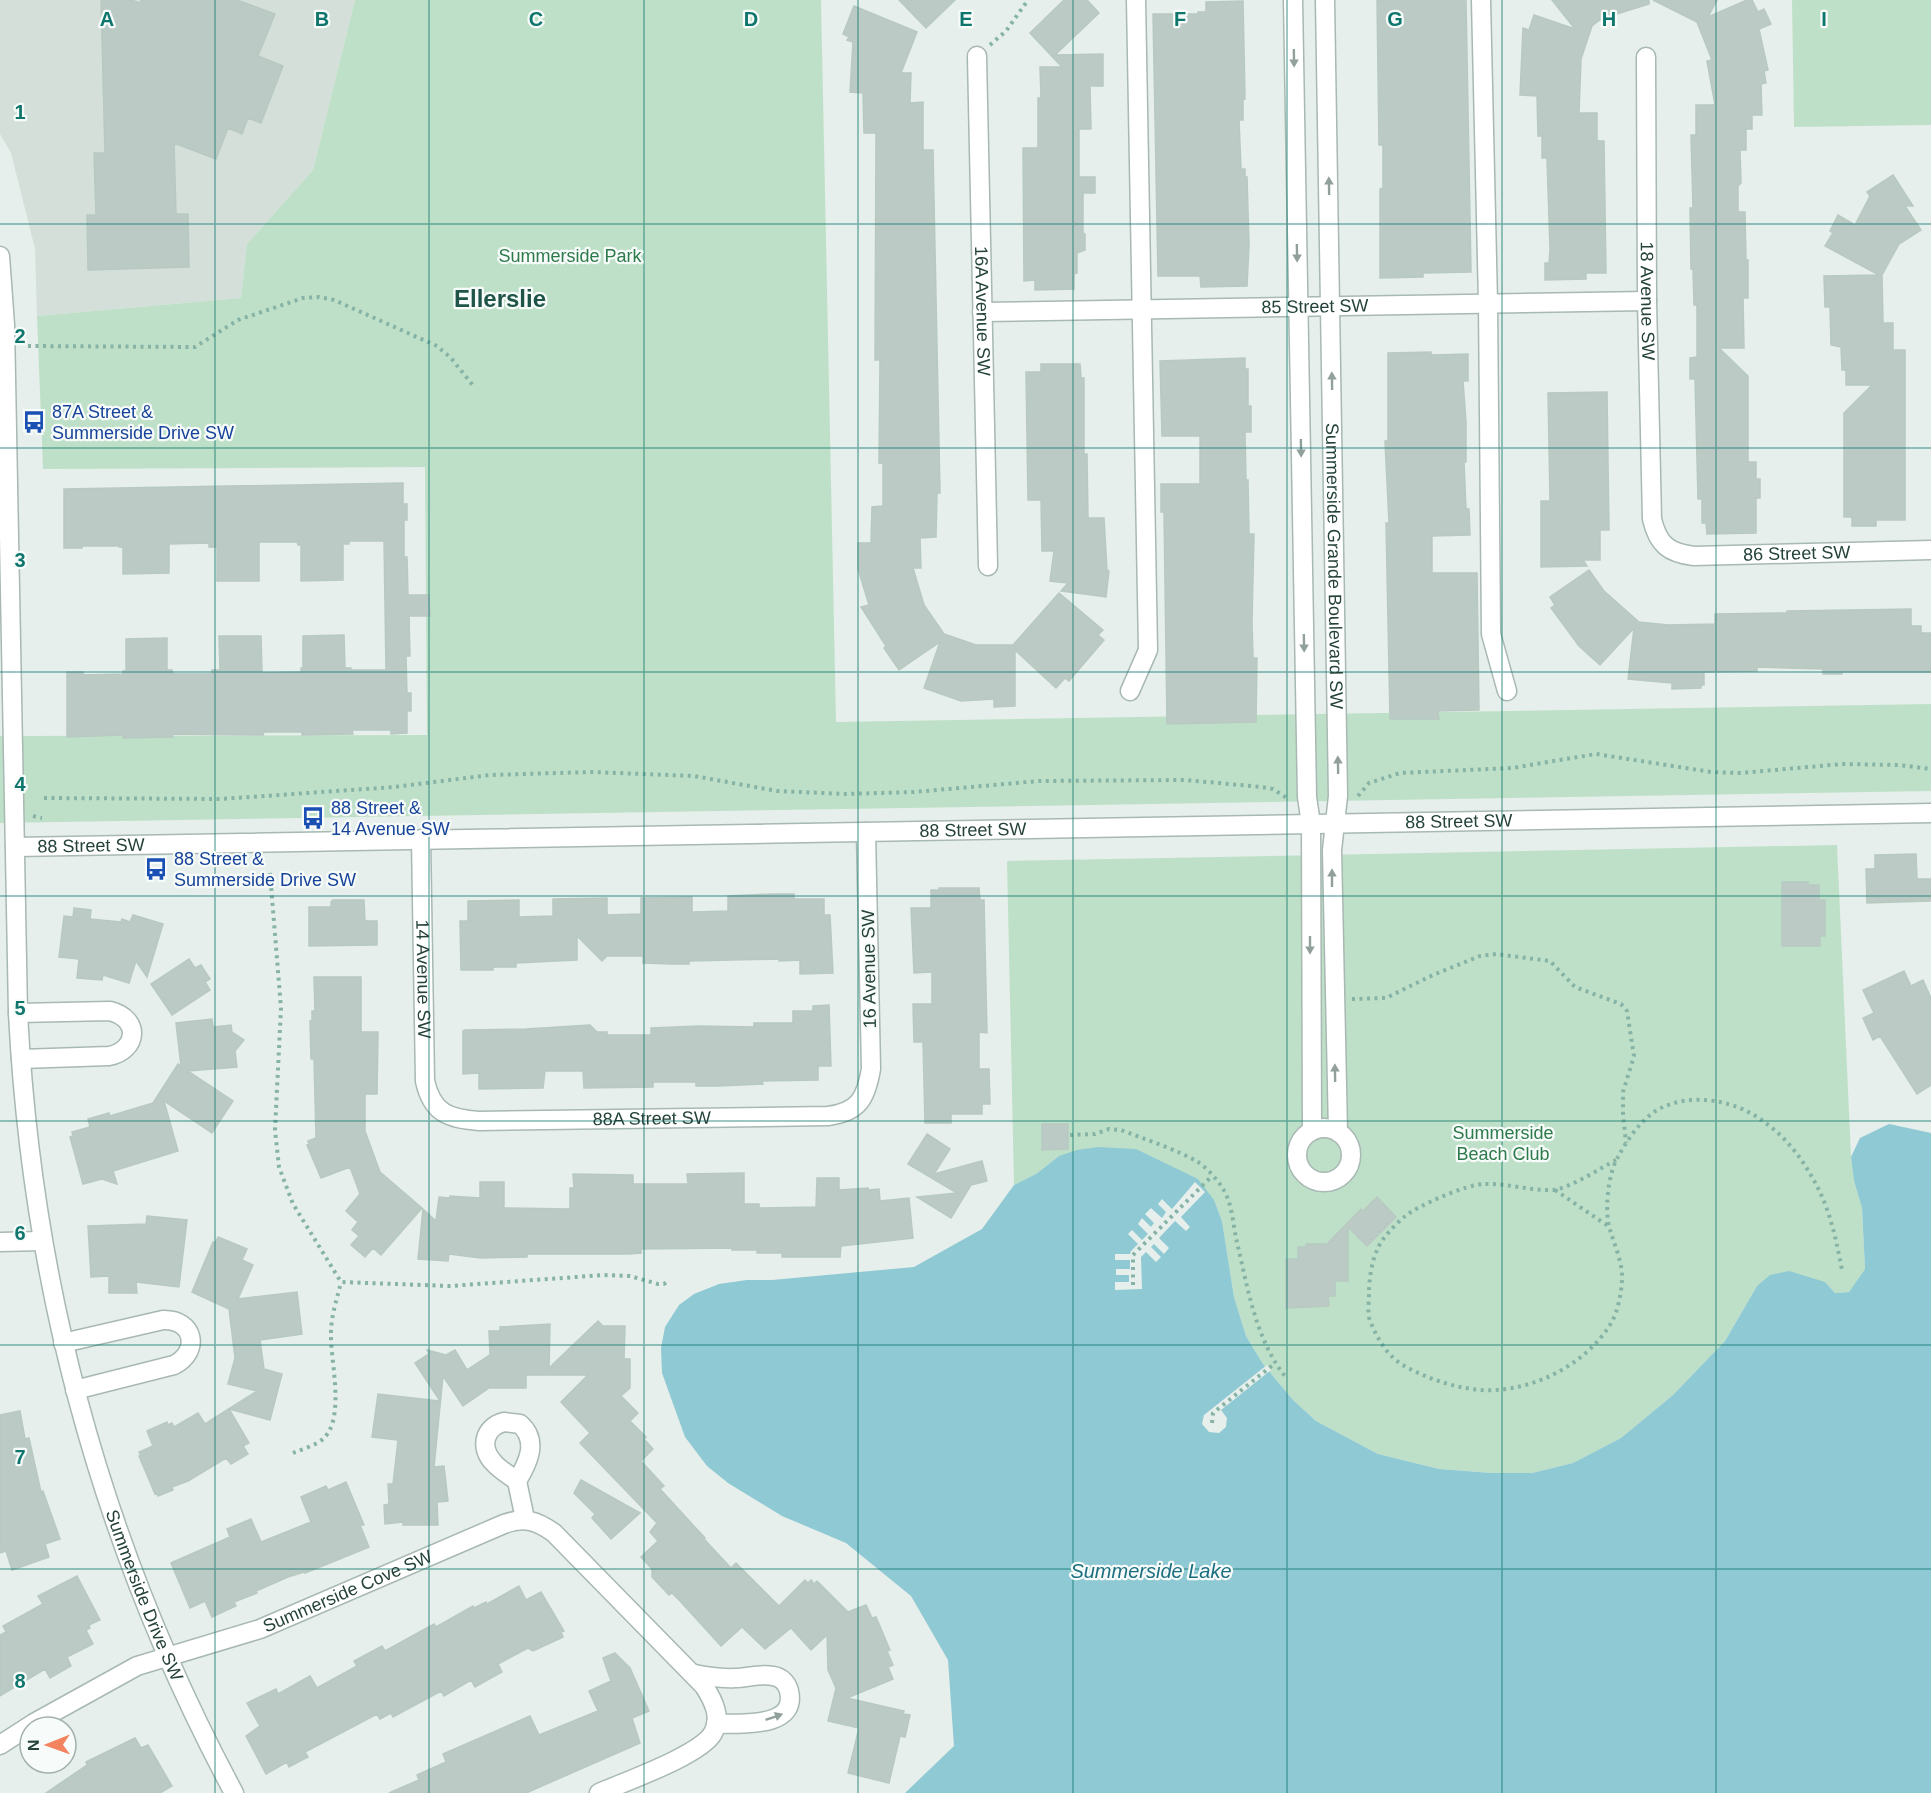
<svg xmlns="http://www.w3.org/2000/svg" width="1931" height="1793" font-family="Arial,sans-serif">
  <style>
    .built { fill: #d4dfda }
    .green { fill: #bfe0c8 }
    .water { fill: #8ec9d4 }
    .pier { fill: #e6efeb }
    .building { fill: #bbcac4; stroke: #b8c9c2; stroke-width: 1.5 }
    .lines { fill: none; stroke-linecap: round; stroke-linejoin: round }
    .minor-casing { stroke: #a8b8b2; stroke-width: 21 }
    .path { stroke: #86b3a5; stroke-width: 4; stroke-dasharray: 3 4.5; stroke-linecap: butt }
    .minor { stroke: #fff; stroke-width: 18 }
    .oneway { fill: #92a09c }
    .grid { fill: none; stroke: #0f766e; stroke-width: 1.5; stroke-opacity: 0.55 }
    .labels { text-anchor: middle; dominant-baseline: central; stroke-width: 4.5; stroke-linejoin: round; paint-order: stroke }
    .park-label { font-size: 18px; fill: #2d7a4b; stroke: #f7fbf9 }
    .street-label { font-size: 18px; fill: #24423a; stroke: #f7fbf9 }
    .transit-label { font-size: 18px; fill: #164399; stroke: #f7fbf9; text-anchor: start }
    .water-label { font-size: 20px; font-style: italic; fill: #1c6f80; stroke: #f7fbf9 }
    .district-label { font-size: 24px; font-weight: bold; fill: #1f5548; stroke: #f7fbf9 }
    .grid-label { font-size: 20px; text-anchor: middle; font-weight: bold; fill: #0f766e; stroke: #f7fbf9; stroke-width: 4.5; stroke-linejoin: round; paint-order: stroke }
  </style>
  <rect width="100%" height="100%" fill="#e6efeb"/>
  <path class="built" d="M0,0h355l-42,170 -66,74 -6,54 -204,18 -2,-67 -24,-96 -11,-19z"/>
  <path class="green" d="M355,0h466l15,722 1095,-18v87l-1931,32v-87l427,-1 -2,-268 -382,2 -6,-153 204,-18 6,-54 66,-74z
    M1792,0h139v125l-137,2z
    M1837,845l14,312 3,24 8,27 3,61 -16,23 -14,1 -10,-11 -68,4 -32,55 -52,54 -52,43 -48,25 -41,10h-40l-53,-4 -61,-15 -62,-33 -23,-21 -30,-36 -17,-28 -12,-39 -12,-76 -8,-21 -155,-44 -23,18 -22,11 -7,-324z"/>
  <path class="water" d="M1889,1124l42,9v660h-1026l49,-47 -6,-86 -37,-64 -65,-53 -64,-27 -54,-33 -21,-17 -22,-29 -23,-64 -1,-25 4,-21 14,-22 15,-11 25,-10 28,-4h25l142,-13 68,-38 32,-44 22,-11 23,-18 18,-6 21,-3 38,2 62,30 16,21 8,21 12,76 12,39 17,28 30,36 23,21 62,33 61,15 53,4h40l41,-10 48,-25 52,-43 52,-54 32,-55 13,-11 19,-4 36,11 10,11 14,-1 16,-23 -3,-61 -8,-27 -3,-24 9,-19z"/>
  <path class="pier" d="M1195,1182l10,10 -24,25 9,10 -4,4 -11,-10 -16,17 10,10 -5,6 -10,-10 -3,3 10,10 -5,5 -10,-10 -5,5 1,32 -27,1v-8h14v-7h-13v-6h14v-9h-15v-6h15l1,-3 7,-7 -10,-10 4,-4 10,10 6,-6 -10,-10 4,-6 9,9 3,-4 -9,-9 6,-6 11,10 4,-6 -8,-8 4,-5 10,10z
    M1267,1365l4,5 -50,40 6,8 -1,9 -7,6 -10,-1 -7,-8 2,-9z"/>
  <path class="building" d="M101,0h31l7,3 3,-3h95l38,14 -17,42 25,10 -22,57 -13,-5 -6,16 -14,-6 -12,31 -42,-16 2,71h12l1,53 -101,3 -1,-55h9l-2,-62h11z
    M899,0h56l-29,28z
    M1064,0h23l12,13 -44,42 48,-1v32h-13l1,43h-12v48h16v16h-12v40l2,1v16l-8,3v20l-3,1v15l-39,1v-10l-11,1 -1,-133h15v-50h3l-1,-31h22l-32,-34z
    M1377,0h89l5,272 -48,1v4l-43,1v-89l3,-1v-43h-4z
    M1552,0h97v4l-48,15 -9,7 -11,33 -2,54h18v28h7l2,132h-20v6l-41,1v-17h4l1,-13 -3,-92h-5v-22h-4l-1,-40 -17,-1 3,-67 6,2 5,-15 41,14z
    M1653,0h64l-9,17 39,-17h5l6,12 6,-3 7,15 -12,5 9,41 -4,1 2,12 -5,1 1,31h-10v14h-6v21h-6l1,33 -3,3v26h7l1,48h2v38h-5l1,50h-25l29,28v86h8v17h4v19h-4v35l-49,1 -1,-11h-4v-24h-4l-3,-120h-5v-21l7,-1v-52h-3l-1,-36h-2l-1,-61h3l-2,-73h5v-30h19l-8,-44 5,-1 -15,-38z
    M1243,1l2,98h-2v21h-4l2,49h4v8h2l2,68 -2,41 -46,1 -1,-11h-42l-5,-262h45v-2h8v-10z
    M854,6l63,26 -16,41h10l-1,30 13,-1v48h10l7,343h-3l-1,44 -16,1 1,30h-8l11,37 20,29 32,11h37l46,-52 44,37 -5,5 6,5 -35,41 -4,-3 -9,10 -41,-38v56l-21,1v-8l-33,2 -37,-13 16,-46 -41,28 -15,-22 2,-2 -25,-39 8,-2 -11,-36v-26h13l1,-36 11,-1v-43h-4l1,-103h-5l1,-227h-12l-1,-40 -13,-1 3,-50 -6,-2 2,-3 -6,-3z
    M1893,175l20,31h-8l16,24 -22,14 -17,31 1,48h10v27h12v170h-29v6h-24v-9h-8v-104l28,-28h-26v-15h-4l-1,-23 -10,-2 -1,-38h-5l-1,-31 55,-1 -54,-29 8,-13 -3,-2 8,-16 17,10 15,-29 -3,-4z
    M1431,352v3l37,-1v27h-5l3,41v40h-2l2,47h3l1,26 -38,1v37h45l2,137 -41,1 1,8h-49l-4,-196h3l-4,-82h3v-88z
    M1245,358v11h3v37h3v26h-6l1,48h2l1,54h5l-2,87 1,37h4l-1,64 -89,2 -3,-212h-3v-28h39v-48h-38l-2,-75z
    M1041,364h39l1,14h3v76h3l1,64h16l3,52 2,1 -3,26 -45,-6 7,-8 -18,-2 4,-30h-12l-1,-51h-13l-2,-128h15z
    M1607,392l2,138h-9v30h-17l4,6 -46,1v-66h9l-2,-108z
    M403,483v21h4v16h-3v37h3l1,38h21l1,21h-21l1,40h-4l1,37h4v18h-4v22l-16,1v-4h-39l1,4 -51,1v-3h-38l-1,3 -90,-1v3l-50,1v-3l-56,2v-65h16v3l40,-1v-3h3v-32l41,-1v32h5l1,4h39v-4h8l-1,-34h42l1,37 39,-1v-4h2v-32l41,-1 1,33h6v2h35l-2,-129h-35v3h-6v36l-42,1v-36h-3l-1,-3h-38v39h-42v-34h-8v-4l-40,1v29l-46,1v-27h-4v-1h-37v2h-18v-59z
    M1589,570l15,21 35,31 29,3 47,-1v-10l72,-1v-2l124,-2v17h10v7h10v39h-89v2h-19v-5l-66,-2v4l-53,1v13h-3v3l-29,1v-6l-44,-4 6,-51 -34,37 -21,-19 -28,-38 4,-3 -5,-8z
    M1916,854l1,25h14v22l-64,2 -1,-34h9v-14z
    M1782,882h26v3h11v15h6v36h-5v10h-38z
    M939,888h40l1,12h4l3,133 -8,-1v37h10l1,35h-8v10h-31v9h-26l-2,-81h-9l-1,-38h19v-32l-18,1 -3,-65h20v-18h8z
    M771,894h23v5h30v16h6l3,58 -33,1v-14l-21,1v-2l-90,2v3h-17l-29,-1v-7h-36l-5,5 -25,-25v24l-61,3v4h-23v3h-32l-1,-49h8v-20l51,-1v17l34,-1v-17l54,-1v17l34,-1v-16l51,-1v15l36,-1v-15z
    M333,900h31l1,21h12v24l-68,1v-39h22v-5z
    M74,908l17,2 -1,9 31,3 1,-3 8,3 3,-7 30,9 -16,53 -11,-16 -7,22 -26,-8 -1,5 -25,-2 2,-19 -20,-2 5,-41 9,1z
    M189,959l6,9 6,-3 9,14 -5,3 5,8 -38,25 -21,-31z
    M1904,971l7,15 12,-6 8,18v87l-14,9 -37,-58 -7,4 -10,-22 11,-5 -11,-23z
    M314,977h47v55h17l-1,62h-12v37l15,41 42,36 -41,47 -8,-7 -8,9 -14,-12 8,-9 -7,-6 6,-8 -12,-11 14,-17 -10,-27 -29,11 -14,-33 2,-1 -1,-3 8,-3 -2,-79h-3l-1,-38h2v-10h3z
    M829,1005l2,61h-13v14l-56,1 1,3 -45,2h-22v-4h-43v5l-69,1 -1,-17h-38l-2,17 -64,1v-16l-16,1v-43l2,-1 61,-1 64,-4 7,7h10v3h44v-7l48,-2 55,1v-4h39v-12h20v-5z
    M212,1019l1,8 18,-2 1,7 12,8 -9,11 2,16 -49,4 45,30 -21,32 -48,-32 14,50 -65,20 4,13 -15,-5 -19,5 -13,-47 3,-1 -1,-4 18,-5 -2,-8 21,-6 1,3 43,-13 25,-39 3,2 -5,-43z
    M1042,1124h26v25l-26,1z
    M927,1134l23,15 -16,25 48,-13 5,20 -16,4 -20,33 -34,-21 40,-4 -49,-29z
    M744,1173v31h15v4l57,-1 1,-29h22v12l29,-2v2l11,-1 1,12 29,-3 4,40 -72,8 -1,11h-58v-4h-25v-3h-25v-2l-91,1v4l-12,1h-102v3l-46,1 -32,-4 -1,7 -30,-2 5,-50 13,12 3,-24 11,1v-2l30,2v-16h24v26l66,1v-21h4l-1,-14 60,1v9h55l-1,-10z
    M1377,1197l19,20 -29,29 -19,-19v54h-13v15h-7l1,10 -43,2v-49h12v-12h8v-3h21l34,-35 2,2z
    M147,1216l40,4 -8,67 -43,-5 1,11h-28v-17l-18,1 -3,-51 58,-2z
    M218,1237l29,12 -5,11 11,5 -15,34 59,-7 5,42 -42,6 4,29 18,5 -12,46 -41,-11 20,34 -6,3 5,8 -17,10 -5,-6 -38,23 -16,6 1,3 -15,6 -1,-3 -2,1 -16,-38 2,-1 -2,-3 14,-6 -6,-15 20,-9 1,3 4,-2 2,4 24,-14 7,11 52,-33 -29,-7 7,-26 -6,-49 -37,-17 21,-50 2,1z
    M598,1321l5,5h22l-1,33h6v29l-9,8 17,17 -8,8 16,16 -2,2 9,10 -12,12 23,25 -4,3 45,49 -1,1 27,29 5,-5 43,43 26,-26 3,3 3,-3 3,4 3,-3 31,31 18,-7 6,13 4,-1 14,33 -3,1 6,14 -5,2 5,12 -46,19 57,13 -1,3 7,1 -5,22 -5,-1 -11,47 -41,-10 11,-45 -31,-7 8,-33 -8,-18 -1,-35 -16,15 -20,-22 -26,21 -23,-22 -21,19 -41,-45 -8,-8 -3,2 -17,-18v-8l-11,-12 17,-16 -8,-9 7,-9 -77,-80 10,-10 -29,-31 27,-27h-62v13h-37l-26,18 -20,-30 -9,91 10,-1 4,35 -11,1 1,23h-35v-3l-18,2 -1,-19 5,-1 -1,-20h5l5,-44 -26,-3 6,-43 62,7 -25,-38 14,-9 -2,-4 19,5 9,-5 12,20 23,-15 -1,-24h11v-4l50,-3 -1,44z
    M20,1411l5,28 4,-1 12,54 2,-1 17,48 -15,5 4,13 -37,13 -6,-19 -6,2v-138z
    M581,1480l59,33 -29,26 -19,-21 3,-4 -21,-21z
    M346,1482l18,43h-4l9,22 -64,26 -1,-1 -16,5 -32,14 1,2 -23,9 2,4 -24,11 -7,-16 -15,7 -19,-45 59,-26 -3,-8 24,-10 10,23 50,-20 -10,-25 25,-11 2,4z
    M77,1576l23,44 -11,5 1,3 -4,2 7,14 -26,13 4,9 -21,12 -5,-9 -45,27v-61l6,-3 -3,-6 40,-22 -5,-8z
    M519,1586l7,14 15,-8 23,39 -3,1 2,5 -30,14 -5,-3 -30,16 4,8 -27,15 -4,-7 -27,16 -3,-5 -48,26 -2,-4 -11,6 -3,-5 -72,38 3,5 -19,10 -2,-5 -21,12 -20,-38 14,-10 -13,-23 29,-14 2,5 32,-18 7,12 40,-22 -3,-5 28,-15 3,5 49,-27 2,3 37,-21 1,2 12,-6 1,2z
    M615,1653l15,15 19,43 -17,7 8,25 -114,50h-137l30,-13 -2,-5 29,-13 -3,-8 87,-38 9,19 59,-24 -9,-20 22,-10 -8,-23z
    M135,1738l6,10 7,-3 24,41 -12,7h-114l41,-28 -1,-3z"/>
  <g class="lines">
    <g class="minor-casing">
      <g id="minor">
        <path d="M1293,0l14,797 4,27 1,307"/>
        <path id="s1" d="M1325,0l13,796 -6,54 6,282"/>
        <path d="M1481,0l7,303 3,331 16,57"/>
        <path id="s2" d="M977,56l11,510"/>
        <path id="s3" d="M1646,57l1,244 5,218c6,26 17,34 42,37l237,-6"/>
        <path id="s4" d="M0,256l5,69 13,688c14,277 85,536 216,780"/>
        <path id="s5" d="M982,312l665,-11"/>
        <path d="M1130,691l18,-41 -12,-650"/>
        <path id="s6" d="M421,839l4,242c7,32 24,38 54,40l349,-5c31,-4 38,-18 43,-47l-5,-237"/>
        <path id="s7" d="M15,847l1916,-34"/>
        <path d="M18,1013l92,-2c31,8 28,39 -1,45l-88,3"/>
        <circle cx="1324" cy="1155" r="27"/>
        <path d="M0,1242l42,-1"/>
        <path d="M63,1343l100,-23c31,-1 38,31 11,45l-99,25"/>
        <path d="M504,1422l16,2c19,17 8,39 -3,57 -8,-6 -17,-11 -23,-18 -15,-15 -10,-36 10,-41z"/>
        <path d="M517,1481l8,38"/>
        <path d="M693,1674c14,2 28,5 42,4 12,0 25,-5 38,-2 8,1 14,7 16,15 9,38 -50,32 -73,33"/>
        <path id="s8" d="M0,1745l34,-22 103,-57 123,-37 244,-105c20,-7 32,-4 50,9l150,153c9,14 18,31 9,47 -12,22 -89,49 -114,60"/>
      </g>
    </g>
    <path class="path" d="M990,45l16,-14 22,-31
      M28,346l167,1 43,-27 65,-22 16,-1 15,3 103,46 14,12 24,30
      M1358,796l11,-13 31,-10 112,-5 84,-14 115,18 30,1 101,-9 57,1 32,4
      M44,798l177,1 173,-12 96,-12 102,-3 102,4 83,15 69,3 68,-2 125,-11 146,-1 77,7 11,2 14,9
      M33,816l9,2
      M270,873l11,135 -6,122 4,37 14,37 48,78 109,4 154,-11 26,1 28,8h6l5,-4
      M1352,999l34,-1 47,-23 47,-19 16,-2 54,7 25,26 46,17 6,7 7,45 -11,36v22l3,29
      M1070,1135l25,-1 14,-5 12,1c23,9 57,20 77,32 8,5 20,18 25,27 9,14 10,34 13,49 11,46 19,101 49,138
      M1616,1160c-15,8 -48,29 -63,30 -23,1 -46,-7 -69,-6 -17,0 -67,22 -80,33 -8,7 -22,21 -26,31 -6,12 -9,31 -9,45 0,9 -2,20 1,28 9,21 19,38 40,48 22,11 46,19 71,21 49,3 103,-24 129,-65 8,-13 11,-30 12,-45 1,-16 -7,-34 -12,-50 -6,-18 -2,-57 8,-73 9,-17 23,-38 41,-48 32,-17 76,-9 104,12 19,13 35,32 46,51 20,32 26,62 33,98
      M1555,1190l53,36
      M1133,1285v-30l79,-79
      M1212,1423l1,-10 61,-49
      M293,1453c10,-4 23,-8 30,-14 23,-21 7,-79 8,-106 0,-17 6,-34 10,-51"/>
    <use href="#minor" class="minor"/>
  </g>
  <defs><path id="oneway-solid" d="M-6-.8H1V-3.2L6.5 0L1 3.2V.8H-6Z" transform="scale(1.5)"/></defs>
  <g class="oneway">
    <use href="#oneway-solid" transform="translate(1294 58) rotate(89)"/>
    <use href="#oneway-solid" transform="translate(1329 186) rotate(-91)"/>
    <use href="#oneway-solid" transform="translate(1297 253) rotate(89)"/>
    <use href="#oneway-solid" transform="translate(1332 381) rotate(-91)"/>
    <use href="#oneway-solid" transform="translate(1301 448) rotate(89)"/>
    <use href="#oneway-solid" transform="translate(1304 643) rotate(89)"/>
    <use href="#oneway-solid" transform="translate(1338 765) rotate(-91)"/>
    <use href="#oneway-solid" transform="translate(1332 878) rotate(-90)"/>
    <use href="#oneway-solid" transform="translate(1310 945) rotate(90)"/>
    <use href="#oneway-solid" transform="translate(1335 1073) rotate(-91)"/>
    <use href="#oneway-solid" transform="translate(774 1717) rotate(-19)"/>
  </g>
  <path class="grid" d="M215,0v1793M429,0v1793M644,0v1793M858,0v1793M1073,0v1793M1287,0v1793M1502,0v1793M1716,0v1793M0,224h1931M0,448h1931M0,672h1931M0,896h1931M0,1121h1931M0,1345h1931M0,1569h1931"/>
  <defs>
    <g id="bus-bare" transform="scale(1.8)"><path d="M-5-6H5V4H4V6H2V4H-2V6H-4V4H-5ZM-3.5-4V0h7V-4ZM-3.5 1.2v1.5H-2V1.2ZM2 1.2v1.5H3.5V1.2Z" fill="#1a4fb4" stroke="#f7fbf9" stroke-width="2.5" paint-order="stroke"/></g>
  </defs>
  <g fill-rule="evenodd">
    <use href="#bus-bare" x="34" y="422"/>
    <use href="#bus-bare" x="313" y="818"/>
    <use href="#bus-bare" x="156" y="869"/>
  </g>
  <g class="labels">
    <g class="park-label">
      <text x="570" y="256">Summerside Park</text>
      <text x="1503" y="1133">Summerside<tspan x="1503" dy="21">Beach Club</tspan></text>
    </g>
    <g class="street-label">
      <text stroke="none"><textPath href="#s3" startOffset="244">18 Avenue SW</textPath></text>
      <text stroke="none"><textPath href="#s5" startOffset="333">85 Street SW</textPath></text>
      <text stroke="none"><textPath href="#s2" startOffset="255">16A Avenue SW</textPath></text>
      <text stroke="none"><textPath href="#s3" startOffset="626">86 Street SW</textPath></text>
      <text stroke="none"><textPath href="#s1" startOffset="566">Summerside Grande Boulevard SW</textPath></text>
      <text stroke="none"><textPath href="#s7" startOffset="1444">88 Street SW</textPath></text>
      <text stroke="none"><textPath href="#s7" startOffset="958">88 Street SW</textPath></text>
      <text stroke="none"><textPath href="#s7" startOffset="76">88 Street SW</textPath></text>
      <text transform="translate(869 969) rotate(-91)">16 Avenue SW</text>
      <text stroke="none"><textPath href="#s6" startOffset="140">14 Avenue SW</textPath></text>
      <text stroke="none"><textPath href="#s6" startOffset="489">88A Street SW</textPath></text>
      <text stroke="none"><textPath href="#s8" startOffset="382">Summerside Cove SW</textPath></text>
      <text stroke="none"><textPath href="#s4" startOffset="1356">Summerside Drive SW</textPath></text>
    </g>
    <g class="transit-label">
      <text x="52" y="412">87A Street &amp;<tspan x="52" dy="21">Summerside Drive SW</tspan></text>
      <text x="331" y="808">88 Street &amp;<tspan x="331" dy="21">14 Avenue SW</tspan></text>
      <text x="174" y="859">88 Street &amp;<tspan x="174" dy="21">Summerside Drive SW</tspan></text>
    </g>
    <g class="water-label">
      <text x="1151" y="1571">Summerside Lake</text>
    </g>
    <g class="district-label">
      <text x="500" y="298">Ellerslie</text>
    </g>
  </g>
  <g class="grid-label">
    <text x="107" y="26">A</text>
    <text x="322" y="26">B</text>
    <text x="536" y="26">C</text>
    <text x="751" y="26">D</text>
    <text x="966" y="26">E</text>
    <text x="1180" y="26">F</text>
    <text x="1395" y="26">G</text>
    <text x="1609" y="26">H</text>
    <text x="1824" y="26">I</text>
    <text x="20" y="119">1</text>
    <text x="20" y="343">2</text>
    <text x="20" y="567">3</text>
    <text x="20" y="791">4</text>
    <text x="20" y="1015">5</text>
    <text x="20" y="1240">6</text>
    <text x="20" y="1464">7</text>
    <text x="20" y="1688">8</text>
  </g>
  <g transform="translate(48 1745) rotate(269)"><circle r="28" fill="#f7fbf9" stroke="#a3b1ad" stroke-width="1.5"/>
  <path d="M0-4.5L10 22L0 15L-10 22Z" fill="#f4845f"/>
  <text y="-9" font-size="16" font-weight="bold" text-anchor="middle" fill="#24423a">N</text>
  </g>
</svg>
